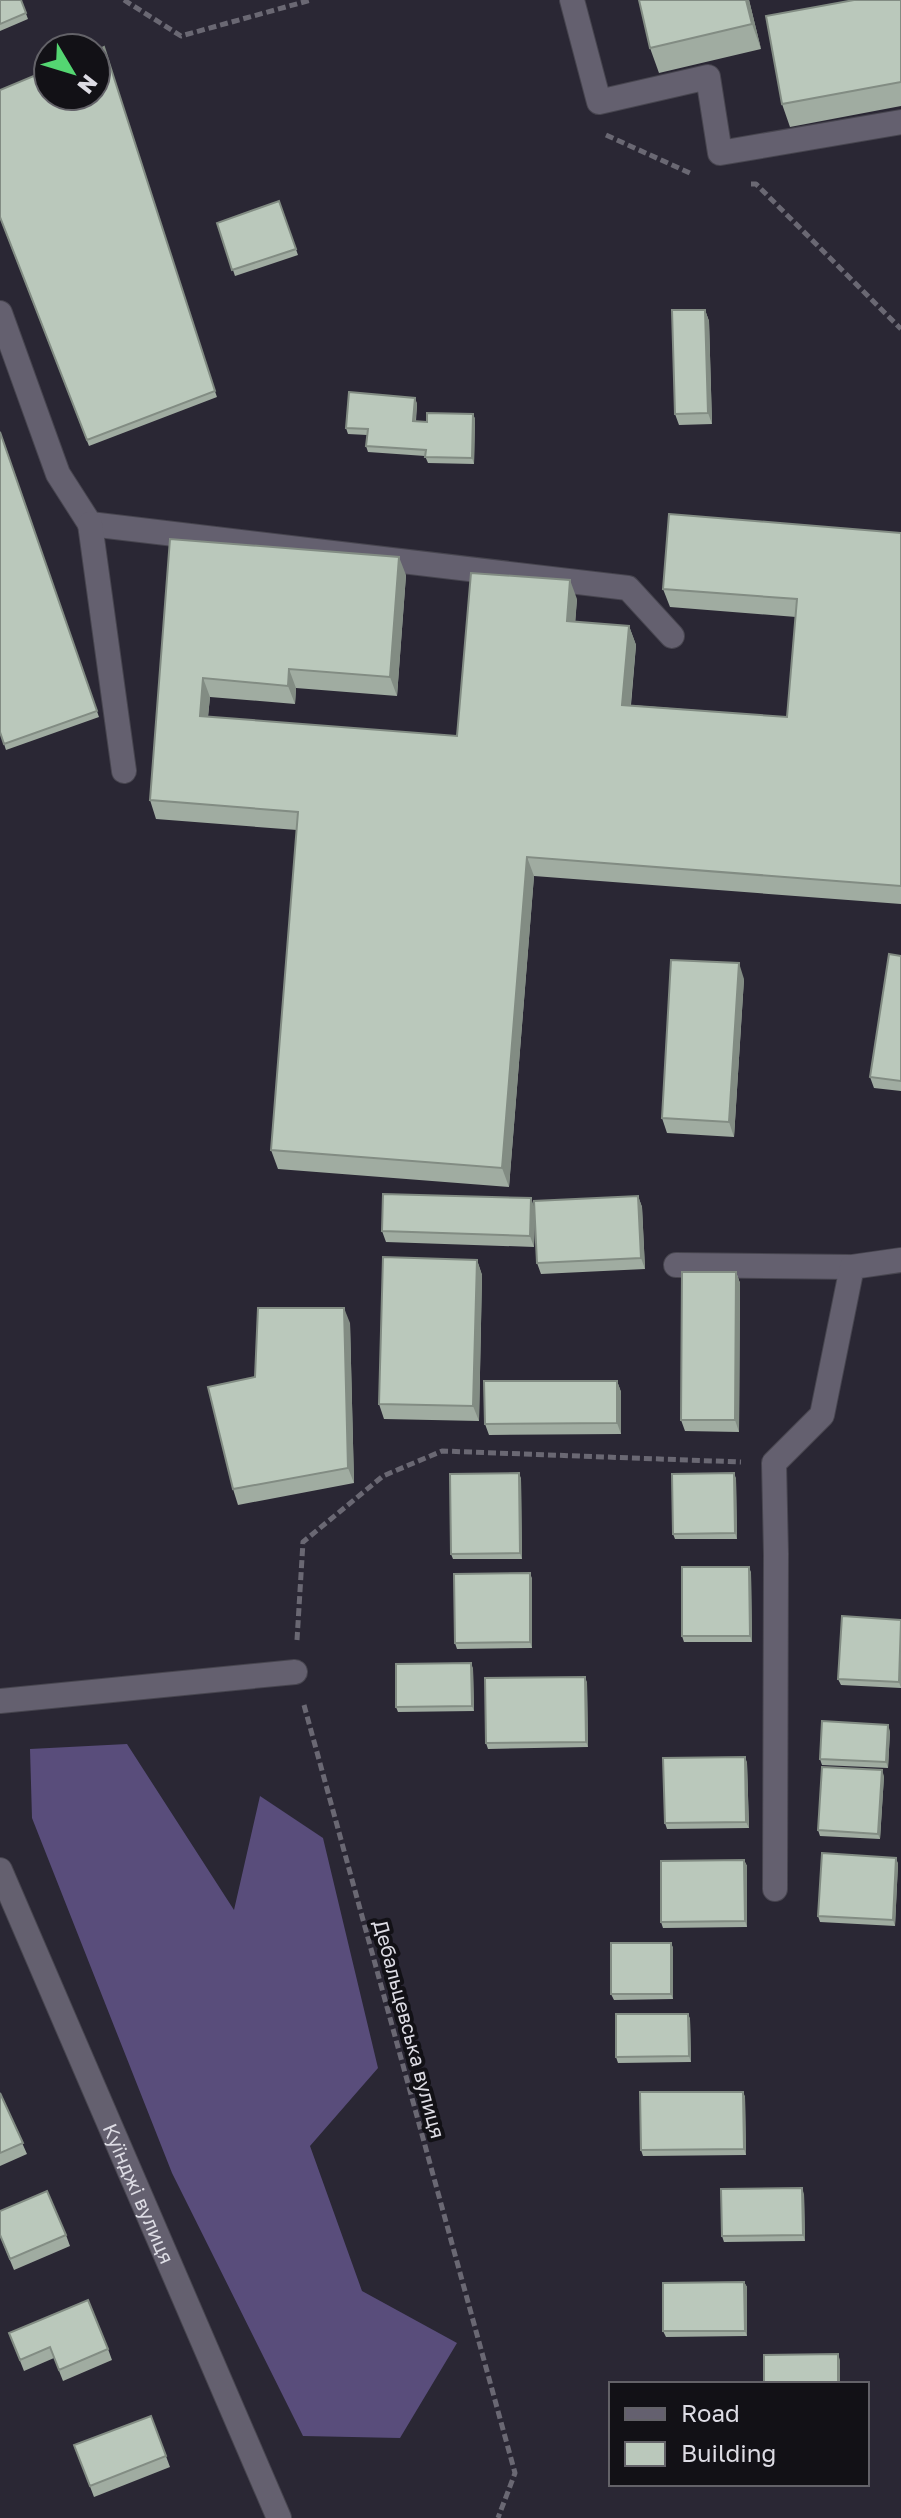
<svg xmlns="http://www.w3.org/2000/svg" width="901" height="2518" font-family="'Golos Text',sans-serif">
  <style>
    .forest { fill: #594d7b }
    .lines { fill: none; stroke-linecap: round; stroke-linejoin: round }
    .minor-casing { stroke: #47454f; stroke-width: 26 }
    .path { stroke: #6a6873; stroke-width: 5; stroke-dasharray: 8 4; stroke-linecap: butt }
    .minor { stroke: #64606f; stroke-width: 24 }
    .wall { fill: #a0aca1 }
    .shaded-wall { fill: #828c83 }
    .building { fill: #bac8bb; stroke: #828c83; stroke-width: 2 }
    .labels { text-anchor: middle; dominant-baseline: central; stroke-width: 8; stroke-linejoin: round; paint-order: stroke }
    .street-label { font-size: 20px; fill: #dddce4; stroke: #121116 }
  </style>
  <rect width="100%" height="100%" fill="#2a2734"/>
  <path class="forest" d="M127,1744l107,166 26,-114 63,42 55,230 -68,78 52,145 95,52 -57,95 -97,-2 -131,-263 -140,-355 -2,-69z"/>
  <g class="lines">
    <g class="minor-casing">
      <g id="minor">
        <path d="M572,0l27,102 109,-25 12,76 181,-31"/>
        <path d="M0,313l58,161 32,50 538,64 44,48"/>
        <path d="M90,524l34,247"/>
        <path d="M676,1265l176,2"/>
        <path d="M0,1701l295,-29"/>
        <path id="s1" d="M0,1870l279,648"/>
        <path d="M775,1889l1,-335 -2,-91 48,-48 30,-148 49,-7"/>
      </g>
    </g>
    <path class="path" d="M124,0l57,36 130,-36
      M606,135l86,39
      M751,184h5l145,145
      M297,1640l6,-98 80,-66 59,-25 299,11
      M304,1705l211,768 -17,45"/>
    <use href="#minor" class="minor"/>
  </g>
  <path class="wall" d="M0,0h21l7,19 -28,12z
    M639,0h110l12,49 -102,24 -9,-25z
    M901,0v106l-111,21 -8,-23z
    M96,51l121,346 -128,49 -89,-228z
    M279,201l19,54 -63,21 -18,-53z
    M705,310l4,11 3,103 -33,1 -4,-11z
    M415,398l2,6 -1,17 11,1 46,-8 2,5 -1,45 -46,-1 -3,-7 -57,-4 -2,-6 1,-11 -19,-1 -2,-6z
    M0,431l99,286 -93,33 -6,-18z
    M901,533v371l-367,-28 -25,311 -231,-18 -7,-19 26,-320 -141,-11 -6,-19 20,-261 236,36 -9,121 -101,-8 -1,16 -85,-7 -2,20 249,19 120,-137 -2,23 54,4 7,19 -5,60 156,12 9,-100 -126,-10 -7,-18z
    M901,956v135l-27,-3 -4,-11z
    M744,979l-10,158 -67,-4 -5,-15z
    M638,1196l4,11 3,62 -104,5 -4,-11 -2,-49 -1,33 -148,-5 -4,-11 153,-23z
    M477,1260l5,15 -3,146 -95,-2 -5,-15z
    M736,1272l4,11 -1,149 -54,-1 -4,-11z
    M350,1323l4,160 -116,22 -5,-16 22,-112z
    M617,1381l4,11v42l-132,1 -4,-11z
    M519,1473l2,6 1,80h-69l-2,-5z
    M734,1473l2,6 1,60h-62l-2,-5z
    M749,1567l2,6 1,69h-68l-2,-6z
    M530,1573l2,6v69l-75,1 -2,-6z
    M901,1620v68l-60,-3 -3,-6z
    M471,1663l2,6 1,42 -76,1 -2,-5z
    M585,1677l2,6 1,64 -100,2 -2,-6z
    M890,1731l-2,37 -66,-3 -2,-6z
    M745,1757l2,6 2,65 -82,1 -2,-6z
    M884,1776l-4,63 -60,-3 -2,-6z
    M896,1858l2,6 -3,62 -75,-4 -2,-6z
    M744,1860l3,6v61l-84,1 -2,-6z
    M671,1943l2,5v51l-59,1 -3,-6z
    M688,2014l2,5 1,43 -73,1 -2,-6z
    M743,2092l2,5 1,58 -103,1 -2,-6z
    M0,2093l27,61 -27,12z
    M804,2194l1,47 -81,1 -2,-6z
    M66,2235l4,11 -56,24 -14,-34z
    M744,2282l3,5v49l-81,1 -3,-6z
    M9,2333l99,16 4,11 -49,21 -9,-23 -30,13z
    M151,2416l19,51 -76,30 -20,-52z"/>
  <path class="shaded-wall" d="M746,0h3l12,49 -9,-25z
    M705,310l4,11 3,103 -4,-11z
    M415,398l2,6 -2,23 -2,-6z
    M473,414l2,5 -1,45 -2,-6z
    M399,557l7,18 -9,121 -7,-19z
    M570,580l7,19 -3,41 -7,-19z
    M629,626l7,19 -7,78 -7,-18z
    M289,669l7,19 -1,16 -7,-18z
    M203,678l7,19 -4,38 -6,-19z
    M527,857l7,19 -25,311 -7,-19z
    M739,963l5,16 -10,158 -5,-15z
    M638,1196l4,11 3,62 -4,-11z
    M531,1198l4,11 -1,38 -4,-11z
    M477,1260l5,15 -3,146 -6,-15z
    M736,1272l4,11 -1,149 -4,-12z
    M344,1308l6,15 4,160 -6,-15z
    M617,1381l4,11v42l-4,-11z
    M519,1473l2,6 1,80 -2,-6z
    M734,1473l2,6 1,60 -2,-6z
    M749,1567l2,6 1,69 -2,-6z
    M530,1573l2,6v69l-2,-6z
    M901,1646v42l-2,-6z
    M471,1663l2,6 1,42 -2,-5z
    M585,1677l2,6 1,64 -2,-5z
    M888,1725l2,6 -2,37 -2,-6z
    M745,1757l2,6 2,65 -3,-6z
    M882,1770l2,6 -4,63 -2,-5z
    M896,1858l2,6 -3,62 -2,-6z
    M744,1860l3,6v61l-2,-6z
    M671,1943l2,5v51l-2,-5z
    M688,2014l2,5 1,43 -2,-6z
    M743,2092l2,5 1,58 -2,-6z
    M802,2188l2,6 1,47 -2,-6z
    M744,2282l3,5v49l-2,-5z
    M838,2354l2,6v24h-2z"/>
  <path class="building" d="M0,0h21l5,13 -26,11z
    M639,0h107l6,24 -102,24z
    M854,0h47v82l-119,22 -16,-88z
    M104,47l111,344 -128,49 -87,-223v-127l48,-20v26h48v-45z
    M279,201l17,48 -64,21 -15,-47z
    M672,310h33l3,103 -33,1z
    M349,392l66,6 -2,23 14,1v-9l46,1 -1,44 -47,-1 1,-7 -60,-4 2,-17 -22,-1z
    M0,432l97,279 -93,33 -4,-12z
    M669,514l232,19v353l-374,-29 -25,311 -231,-18 27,-338 -148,-12 20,-261 229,18 -9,120 -101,-8 -1,17 -85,-8 -3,38 257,20 14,-163 99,7 -3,41 62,5 -7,79 165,12 10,-118 -134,-10z
    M889,954l12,2v125l-31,-4z
    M671,960l68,3 -10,159 -67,-4z
    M383,1194l148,4 -1,38 -148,-5z
    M638,1196l3,62 -104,5 -3,-62z
    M383,1257l94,3 -4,146 -94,-2z
    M682,1272h54l-1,148h-54z
    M258,1308h86l4,160 -115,21 -25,-102 47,-10z
    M484,1381h133v42l-132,1z
    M519,1473l1,80 -69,1 -1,-80z
    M734,1473l1,60 -62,1 -1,-60z
    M682,1567h67l1,69h-68z
    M530,1573v69l-75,1 -1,-69z
    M842,1616l59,4 -2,62 -61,-3z
    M471,1663l1,43 -76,1v-43z
    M585,1677l1,65 -100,1 -1,-65z
    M822,1721l66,4 -2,37 -66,-3z
    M745,1757l1,65 -81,1 -2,-65z
    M822,1767l60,3 -4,64 -60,-4z
    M822,1853l74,5 -3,62 -75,-4z
    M744,1860l1,61 -84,1v-61z
    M611,1943h60v51h-60z
    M616,2014h72l1,42 -73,1z
    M640,2092h103l1,57 -103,1z
    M0,2093l23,50 -23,10z
    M802,2188l1,47 -81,1 -1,-47z
    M47,2191l19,44 -56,24 -10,-24v-24z
    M744,2282l1,49h-82v-48z
    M88,2300l20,49 -49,21 -9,-23 -30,13 -11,-27z
    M838,2354v30h-74v-29z
    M151,2416l15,40 -76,30 -16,-41z"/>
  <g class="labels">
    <g class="street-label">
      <text transform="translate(410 2029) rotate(75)">Дебальцевська вулиця</text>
      <text stroke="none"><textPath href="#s1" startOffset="352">Куїнджі вулиця</textPath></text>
    </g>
  </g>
  <rect x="609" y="2382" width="260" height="104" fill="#121116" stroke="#636268" stroke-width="2"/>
  <rect x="625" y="2408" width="40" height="12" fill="#64606f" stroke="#636268" stroke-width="2"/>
  <text x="681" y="2422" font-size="24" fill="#dddce4">Road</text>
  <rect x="625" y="2442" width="40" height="24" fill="#bac8bb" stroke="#636268" stroke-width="2"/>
  <text x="681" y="2462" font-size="24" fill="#dddce4">Building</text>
  <g transform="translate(72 72) rotate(128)"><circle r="38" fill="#121116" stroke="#636268" stroke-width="2"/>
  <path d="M0-6L14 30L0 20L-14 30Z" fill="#54d672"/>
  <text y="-12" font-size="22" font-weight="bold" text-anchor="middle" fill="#dddce4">N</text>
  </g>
</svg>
